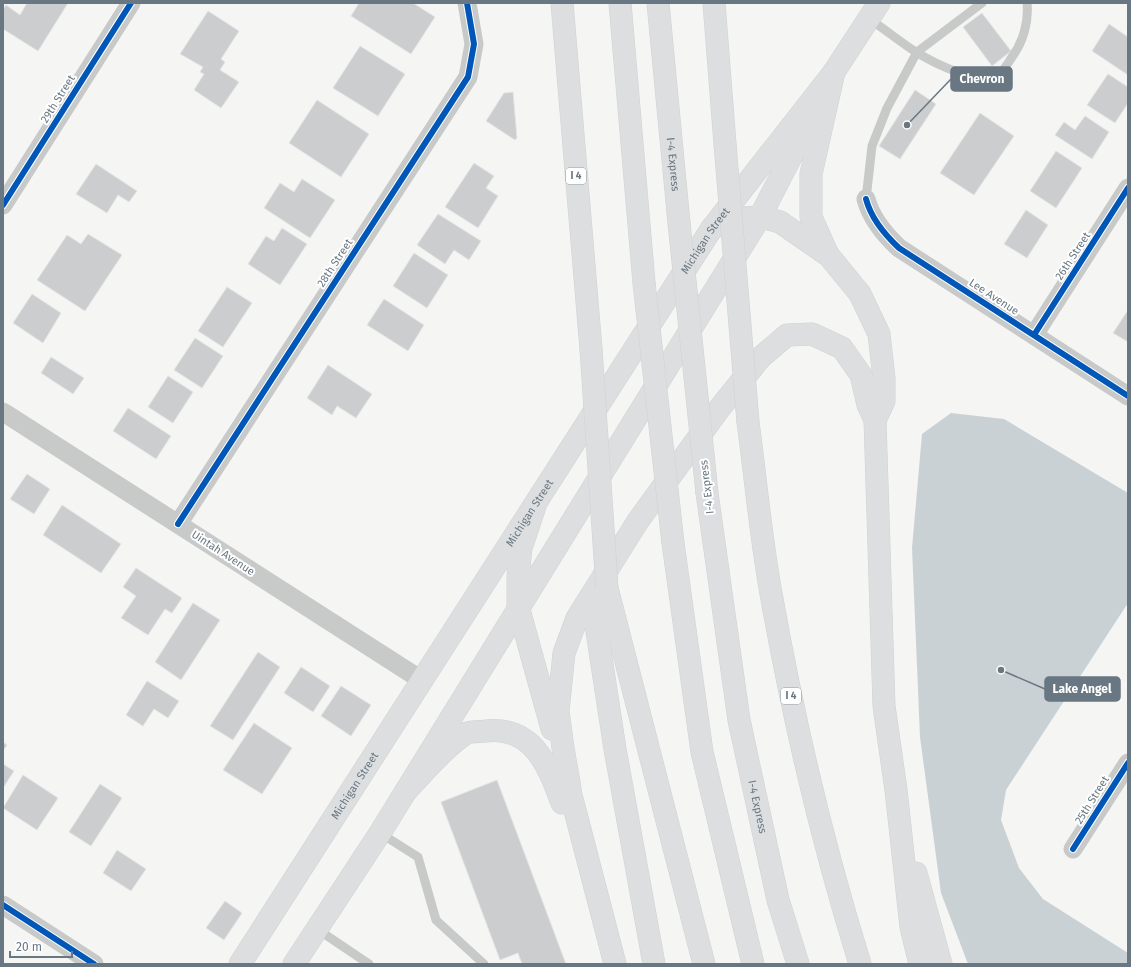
<svg xmlns="http://www.w3.org/2000/svg" width="1131" height="967" font-family="'Fira Sans',sans-serif">
  <style>
    .water { fill: #cad1d4 }
    .building { fill: #cccdce; stroke: #e4e4e4 }
    .lines { fill: none; stroke-linecap: round; stroke-linejoin: round }
    .secondary-casing { stroke: #d1d2d2; stroke-width: 23 }
    .highway-casing { stroke: #d1d2d2; stroke-width: 23 }
    .lane { stroke: #c8caca; stroke-width: 9 }
    .street { stroke: #c8caca; stroke-width: 19 }
    .secondary { stroke: #dddedf; stroke-width: 22 }
    .highway { stroke: #dddedf; stroke-width: 22 }
    .highway-bridge-casing { stroke: #d1d2d2; stroke-width: 23; stroke-linecap: butt }
    .highway-bridge { stroke: #dddedf; stroke-width: 22 }
    .cycleway-casing { stroke: #fff; stroke-width: 8 }
    .cycleway { stroke: #0057b8; stroke-width: 6 }
    .labels { text-anchor: middle; dominant-baseline: central; stroke-width: 4; stroke-linejoin: round; paint-order: stroke }
    .shield { fill: #fff; stroke: #95a0a8; stroke-width: 1 }
    .shield-label { font-size: 10px; font-weight: bold; fill: #687782 }
    .street-label { font-size: 11px; fill: #687782; stroke: #fff }
    .leader { fill: none; stroke: #687782; stroke-width: 1.5 }
    .callout-dot { fill: #687782; stroke: #fff; stroke-width: 1.5 }
    .callout { fill: #687782; stroke: #687782; stroke-width: 1.5 }
    .callout-label { font-size: 12px; text-anchor: middle; font-weight: bold; fill: #fff }
  </style>
  <rect width="100%" height="100%" fill="#f5f5f4"/>
  <path class="water" d="M951,413l53,6 124,74v110l-122,187 -5,30 18,48 24,31 85,54v11h-160l-27,-71 -21,-156 -8,-189 10,-114z"/>
  <path class="building" d="M27,3h41l-30,48 -35,-22v-19l3,-5 14,10z
    M359,3h54l22,14 -24,37 -60,-38z
    M208,11l31,20 -18,28 4,3 -5,8 19,12 -18,26 -27,-18 10,-16 -4,-2 3,-5 -23,-13z
    M982,13l29,38 -19,15 -29,-39z
    M1109,24l19,13v38l-36,-24z
    M360,46l45,28 -27,42 -45,-28z
    M1108,74l20,13v16l-13,20 -28,-18z
    M915,90l21,14 -36,55 -21,-13z
    M513,92l4,46 -2,2 -29,-19 18,-28z
    M317,100l52,34 -28,43 -52,-34z
    M980,113l34,23 -40,59 -34,-22z
    M1085,116l24,16 -17,27 -37,-24 9,-13 11,8z
    M1056,151l26,17 -26,40 -26,-17z
    M474,163l20,13 -8,12 12,8 -20,32 -33,-21z
    M96,164l41,27 -8,11 -11,-7 -11,18 -31,-19z
    M302,179l33,21 -25,38 -46,-30 16,-25 14,9z
    M1026,210l22,15 -21,33 -23,-14z
    M438,214l43,27 -12,19 -15,-10 -9,14 -28,-19z
    M282,228l25,16 -27,41 -32,-21 18,-28 8,5z
    M88,234l34,21 -37,56 -48,-31 30,-45 14,9z
    M414,253l34,22 -21,33 -34,-22z
    M227,287l25,16 -29,44 -25,-16z
    M32,294l29,19 -18,30 -30,-20z
    M384,299l40,26 -16,26 -41,-26z
    M1128,310v32l-15,-9z
    M195,338l28,18 -21,32 -28,-18z
    M51,357l33,21 -11,16 -32,-21z
    M328,365l44,29 -16,24 -19,-12 -5,9 -25,-17z
    M168,376l25,16 -20,31 -25,-16z
    M128,408l43,28 -15,23 -43,-28z
    M27,474l23,15 -16,25 -24,-15z
    M62,505l59,39 -20,29 -58,-38z
    M136,568l46,30 -10,15 -7,-4 -17,26 -27,-17 15,-22 -13,-9z
    M193,603l27,17 -39,60 -26,-18z
    M258,652l22,15 -47,73 -23,-14z
    M301,667l29,19 -17,26 -29,-19z
    M147,681l32,20 -11,17 -14,-9 -11,17 -17,-11z
    M341,686l30,19 -20,31 -30,-20z
    M254,723l38,25 -30,46 -39,-24z
    M3,742l4,3 -4,6z
    M3,764l11,7 -11,17z
    M23,775l35,23 -21,32 -34,-22z
    M497,780l69,184h-44l-4,-11 -18,7 -59,-158z
    M100,784l22,14 -31,48 -22,-14z
    M117,850l29,19 -15,22 -28,-18z
    M225,901l17,12 -18,27 -18,-12z"/>
  <g class="lines">
    <g class="secondary-casing">
      <g id="secondary">
        <path id="s1" d="M240,964l472,-736 122,-156 45,-69"/>
        <path d="M294,964l86,-131 380,-616 51,-99"/>
      </g>
    </g>
    <g class="highway-casing">
      <g id="highway">
        <path d="M562,3l29,346"/>
        <path d="M620,3l24,280"/>
        <path id="s2" d="M658,3l21,220"/>
        <path d="M714,3l11,141"/>
        <path d="M712,228l27,-10 21,-1 20,5 49,34 31,38 19,40 5,44v23l-9,19"/>
        <path d="M828,255l-17,-38v-43l23,-102"/>
        <path d="M748,422c8,59 13,119 24,177 22,123 51,246 88,365"/>
        <path id="s3" d="M707,493l32,227 39,180 20,64"/>
        <path d="M535,506l-14,42 -3,28v30l34,123"/>
        <path d="M673,543l29,209 51,212"/>
        <path d="M607,588l97,376"/>
        <path d="M606,589l-10,36 19,124 39,215"/>
        <path d="M566,776l49,188"/>
        <path d="M570,788l-7,-40 -5,-37 6,-58 13,-35 61,-97 81,-112 41,-51 27,-23 25,-1 30,14 19,27 7,30 7,15 9,286 12,84 15,137 9,37"/>
        <path d="M406,791c18,-19 37,-42 59,-57 5,-3 15,-2 21,-3 48,-5 62,35 76,72"/>
        <path d="M916,873l25,91"/>
      </g>
    </g>
    <path class="lane" d="M869,19c16,10 31,23 47,33 16,10 67,36 83,23 5,-5 9,-12 13,-18 11,-15 17,-35 15,-54
      M866,199l6,-53 15,-38 30,-56 65,-49
      M380,833l38,24 18,63 48,44
      M317,929l52,35"/>
    <path class="street" d="M866,199c5,19 18,35 33,49l229,148
      M3,205l128,-202
      M1034,335l94,-147
      M3,412l420,269
      M178,524l290,-447 6,-33 -7,-41
      M1073,849l55,-86
      M3,905l91,59"/>
    <use href="#secondary" class="secondary"/>
    <use href="#highway" class="highway"/>
    <g class="highway-bridge-casing">
      <path id="highway-bridge" d="M725,144l23,278
        M679,223l28,270
        M644,283l29,260
        M591,349l16,239"/>
    </g>
    <use href="#highway-bridge" class="highway-bridge"/>
    <g class="cycleway-casing">
      <path id="cycleway" d="M866,199c5,19 18,35 33,49l229,148
        M3,205l128,-202
        M1034,335l94,-147
        M178,524l290,-447 6,-33 -7,-41
        M1073,849l55,-86
        M3,905l91,59"/>
    </g>
    <use href="#cycleway" class="cycleway"/>
  </g>
  <g class="labels">
    <g class="shield">
      <rect x="566" y="168" width="20" height="16" rx="3"/>
      <rect x="781" y="688" width="20" height="16" rx="3"/>
    </g>
    <g class="shield-label">
      <text x="576" y="176">I 4</text>
      <text x="791" y="696">I 4</text>
    </g>
    <g class="street-label">
      <text transform="translate(58 99) rotate(-58)">29th Street</text>
      <text stroke="none"><textPath href="#s2" startOffset="162">I-4 Express</textPath></text>
      <text stroke="none"><textPath href="#s1" startOffset="860">Michigan Street</textPath></text>
      <text transform="translate(1073 256) rotate(-57)">26th Street</text>
      <text transform="translate(335 263) rotate(-57)">28th Street</text>
      <text transform="translate(994 297) rotate(33)">Lee Avenue</text>
      <text transform="translate(707 487) rotate(-97)">I-4 Express</text>
      <text stroke="none"><textPath href="#s1" startOffset="536">Michigan Street</textPath></text>
      <text transform="translate(223 553) rotate(33)">Uintah Avenue</text>
      <text stroke="none"><textPath href="#s1" startOffset="212">Michigan Street</textPath></text>
      <text transform="translate(1092 800) rotate(-58)">25th Street</text>
      <text stroke="none"><textPath href="#s3" startOffset="318">I-4 Express</textPath></text>
    </g>
  </g>
  <path class="leader" d="M907 125L951 79M1001 670L1045 689"/>
  <g class="callout-dot">
    <circle cx="907" cy="125" r="4"/>
    <circle cx="1001" cy="670" r="4"/>
  </g>
  <g class="callout">
    <rect x="951" y="67" width="61" height="24" rx="4"/>
    <rect x="1045" y="677" width="75" height="24" rx="4"/>
  </g>
  <g class="callout-label">
    <text x="982" y="83">Chevron</text>
    <text x="1082" y="693">Lake Angel</text>
  </g>
  <rect width="1131" height="967" fill="none" stroke="#687782" stroke-width="8"/>
  <path d="M10 951v6h62v-6" fill="none" stroke="#687782" stroke-width="2"/>
  <text x="16" y="951" font-size="12" fill="#687782" stroke="#ffffff" stroke-width="3" paint-order="stroke">20 m</text>
</svg>
